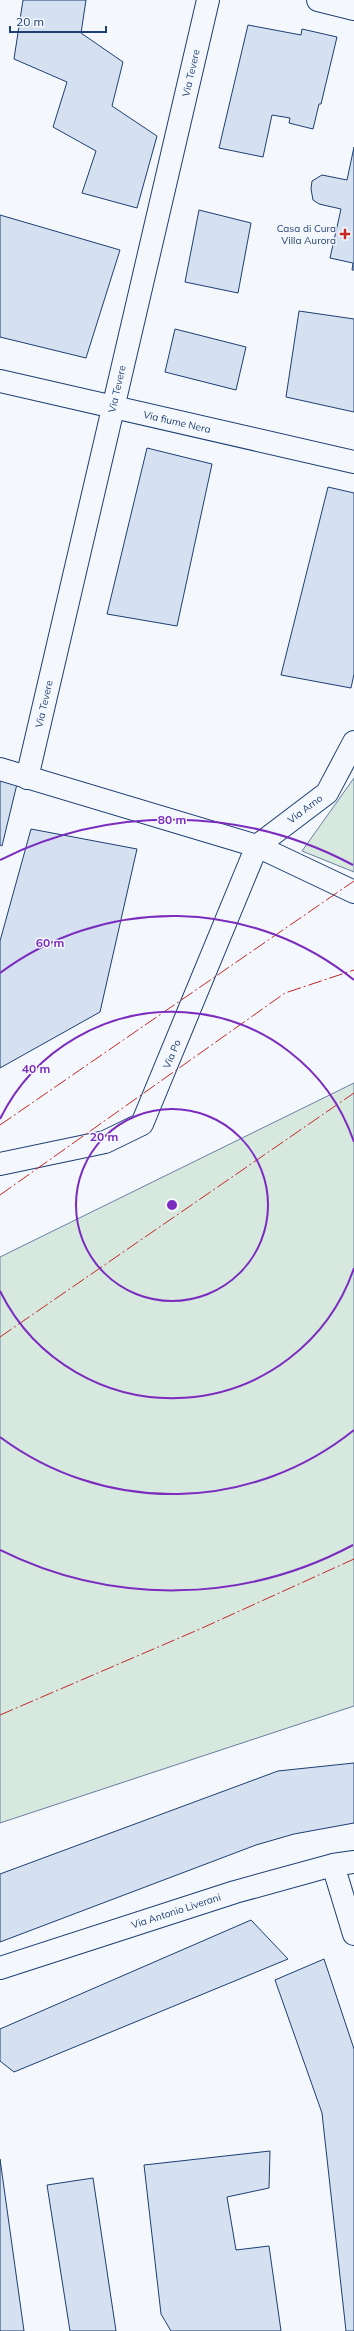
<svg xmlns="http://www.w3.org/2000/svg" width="354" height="2331" font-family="Mulish,sans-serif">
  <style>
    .green { fill: #d7e8df; stroke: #687fa3 }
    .building { fill: #d5e0f0; stroke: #1d3f73 }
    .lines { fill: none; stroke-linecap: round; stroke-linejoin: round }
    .minor-casing { stroke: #1d3f73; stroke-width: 24 }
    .secondary-casing { stroke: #1d3f73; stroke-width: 24 }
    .minor { stroke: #f4f7fb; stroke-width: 22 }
    .secondary { stroke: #f4f7fb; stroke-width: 22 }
    .power { stroke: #c62828; stroke-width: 1; stroke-dasharray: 14 3 2 3; stroke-linecap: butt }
    .ring { fill: none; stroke: #7b2cbf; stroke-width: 2 }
    .poi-dot { fill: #c62828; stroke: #f4f7fb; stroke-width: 1.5 }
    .labels { text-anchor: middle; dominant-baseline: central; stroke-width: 3; stroke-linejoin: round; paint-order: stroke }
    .street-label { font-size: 10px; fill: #1d3f73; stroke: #f4f7fb }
    .poi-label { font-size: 10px; fill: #1d3f73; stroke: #f4f7fb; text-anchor: end }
    .centre { fill: #7b2cbf; stroke: #f4f7fb; stroke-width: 2 }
    .ring-label { font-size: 12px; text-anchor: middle; font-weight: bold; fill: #7b2cbf; stroke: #f4f7fb; stroke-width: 3; stroke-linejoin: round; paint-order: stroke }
  </style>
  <rect width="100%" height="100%" fill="#f4f7fb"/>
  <path class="green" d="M354,778v94l-52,-21z
    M354,1083v623l-354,117v-566z"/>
  <path class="building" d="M23,0h63l-5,33 42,29 -11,44 45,30 -20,72 -55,-15 14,-42 -43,-24 14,-45 -53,-23z
    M248,25l53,10 1,-6 35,8 -16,67h-2l-6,25 -24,-6 1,-5 -18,-3 -9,42 -44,-9z
    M354,147v123h-2l1,-7 -23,-5 11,-49 -22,-5 -6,-4 -2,-11 1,-8 10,-6 25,5z
    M199,210l52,13 -13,70 -53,-11z
    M0,215l120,35 -34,108 -86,-21z
    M299,311l55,8v93l-68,-15z
    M175,329l71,18 -10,43 -71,-18z
    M147,448l65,16 -35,162 -70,-12z
    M328,487l26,6v181l-3,14 -70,-13z
    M0,780l17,4 -15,62 -2,-1z
    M31,829l106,20 -37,163 -100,56v-127z
    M354,1763v60l-60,11 -38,11 -256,97v-68l278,-103z
    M251,1920l37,39 -274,113 -14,-11v-32z
    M324,1959l30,90v282h-8l-24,-218 -47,-133z
    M270,2151l-1,37 -42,9 9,53 33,-4 12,85h-110l-10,-17 -17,-149z
    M0,2159l24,172h-24z
    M93,2178l23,153h-46l-23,-146z"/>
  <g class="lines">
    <g class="minor-casing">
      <path id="minor" d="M0,381l354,81
        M0,769l257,77 97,46
        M27,778l181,-778
        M257,846l70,-53 27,-51
        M0,1164l105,-22 37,-18 115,-278
        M333,1865l21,69
        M0,1968l235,-76 98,-27 21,-3"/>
    </g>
    <g class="secondary-casing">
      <path id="secondary" d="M318,0l36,9"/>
    </g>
    <use href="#minor" class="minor"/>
    <use href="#secondary" class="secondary"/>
    <path class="power" d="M0,1125l354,-244
      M0,1195l285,-202 69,-23
      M0,1337l354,-244
      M0,1715l200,-86 154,-70"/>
  </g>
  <g class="ring">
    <circle cx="172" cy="1205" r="96"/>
    <path d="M354 1268A192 192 0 0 1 0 1291M0 1119A192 192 0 0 1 354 1142"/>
    <path d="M354 1430A289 289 0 0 1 0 1437M0 973A289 289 0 0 1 354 980"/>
    <path d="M353 1545A385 385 0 0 1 0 1550M0 860A385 385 0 0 1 353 865"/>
  </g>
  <path class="poi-dot" d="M343 228h4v4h4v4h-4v4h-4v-4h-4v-4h4z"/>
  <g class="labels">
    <g class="street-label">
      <text transform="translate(191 73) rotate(-77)">Via Tevere</text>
      <text transform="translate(117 389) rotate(-77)">Via Tevere</text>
      <text transform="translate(177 422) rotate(13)">Via fiume Nera</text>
      <text transform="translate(44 704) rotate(-77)">Via Tevere</text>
      <text transform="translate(305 809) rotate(-37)">Via Arno</text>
      <text transform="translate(172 1054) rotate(-67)">Via Po</text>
      <text transform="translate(176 1911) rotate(-18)">Via Antonio Liverani</text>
    </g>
    <g class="poi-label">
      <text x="336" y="228">Casa di Cura<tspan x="336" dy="12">Villa Aurora</tspan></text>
    </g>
  </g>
  <circle cx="172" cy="1205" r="6" class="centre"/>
  <g class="ring-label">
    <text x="172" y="824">80 m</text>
    <text x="50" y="947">60 m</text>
    <text x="36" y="1073">40 m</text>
    <text x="104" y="1141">20 m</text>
  </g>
  <path d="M10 26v6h96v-6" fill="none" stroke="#1d3f73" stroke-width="2"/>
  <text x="16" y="26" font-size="12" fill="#1d3f73" stroke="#f4f7fb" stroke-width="3" paint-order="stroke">20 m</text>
</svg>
